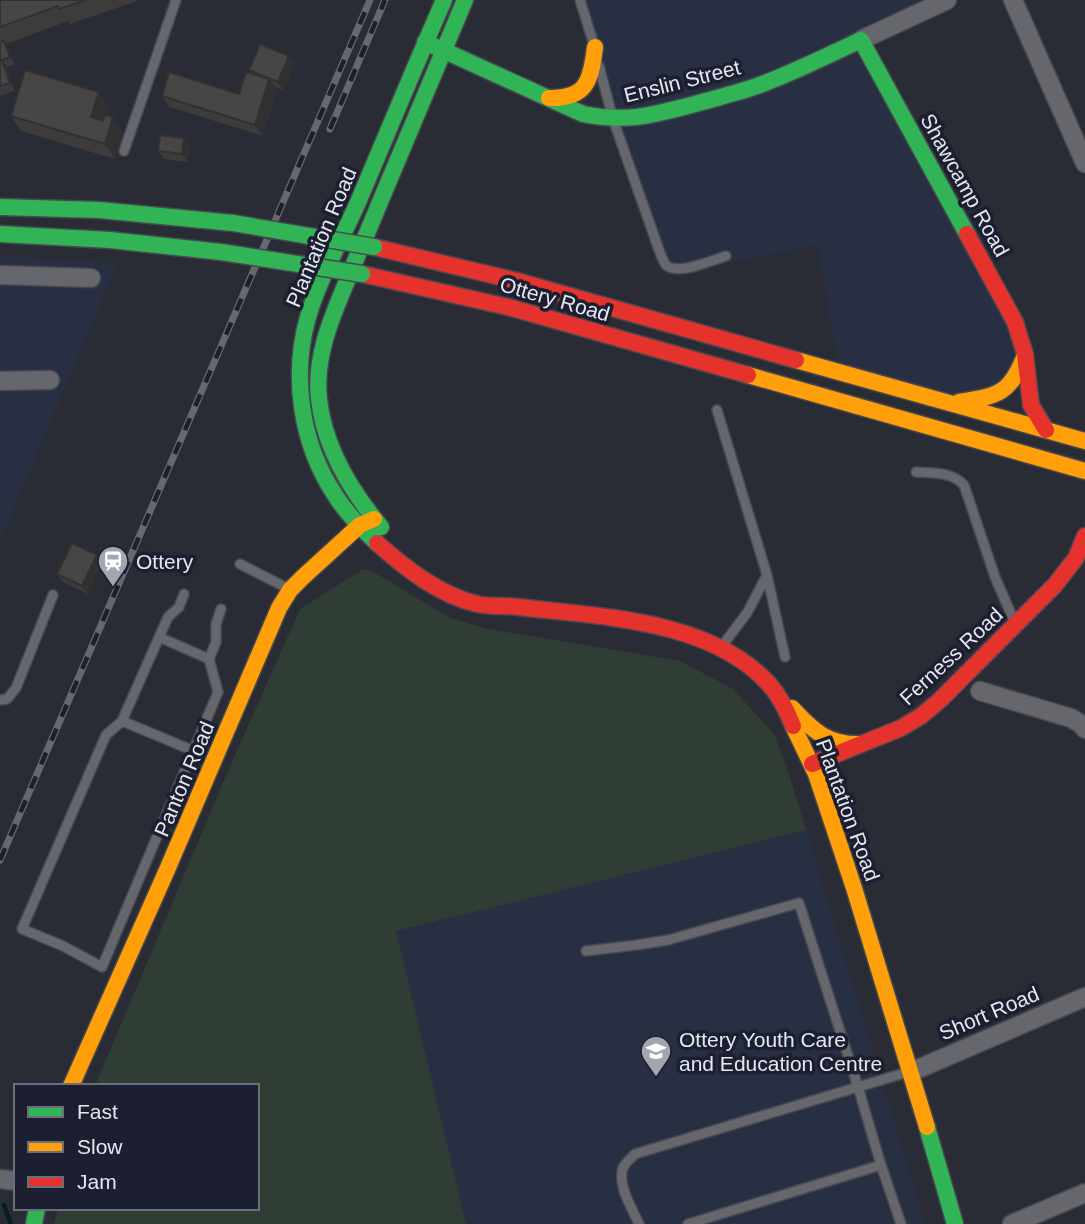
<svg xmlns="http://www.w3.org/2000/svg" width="1085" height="1224" font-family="Helvetica,sans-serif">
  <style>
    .built { fill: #292f42 }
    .green { fill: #2f3d34 }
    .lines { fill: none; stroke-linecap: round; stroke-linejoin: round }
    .stream { stroke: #051e1f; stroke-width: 4.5 }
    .lane-casing { stroke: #46474f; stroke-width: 12 }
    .street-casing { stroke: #46474f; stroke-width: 21 }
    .fast-casing { stroke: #46474f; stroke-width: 19 }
    .slow-casing { stroke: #46474f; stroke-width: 19 }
    .jam-casing { stroke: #46474f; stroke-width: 19 }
    .lane { stroke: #65676d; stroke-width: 9 }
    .street { stroke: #65676d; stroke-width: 18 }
    .fast { stroke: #30b455; stroke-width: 16 }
    .slow { stroke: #ff9f0a; stroke-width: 16 }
    .jam { stroke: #e5322d; stroke-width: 16 }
    .rail-casing { stroke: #66686e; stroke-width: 7 }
    .rail { stroke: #1b1f2f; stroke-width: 4.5; stroke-dasharray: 13; stroke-linecap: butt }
    .fast-bridge-casing { stroke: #46474f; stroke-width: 19; stroke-linecap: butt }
    .fast-bridge { stroke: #30b455; stroke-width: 16 }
    .wall { fill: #3d3b3c }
    .shaded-wall { fill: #323031 }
    .building { fill: #474546; stroke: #323031; stroke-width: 2 }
    .labels { text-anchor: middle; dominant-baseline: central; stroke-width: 7; stroke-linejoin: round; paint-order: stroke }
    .street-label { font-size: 21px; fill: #e4e7f2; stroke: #1b1f2f }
    .poi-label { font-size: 21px; fill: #e4e7f2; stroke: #1b1f2f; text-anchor: start }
  </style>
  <rect width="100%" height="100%" fill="#2a2c35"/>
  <path class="built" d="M583,0h364l-85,39 163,315 -45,45 -140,-26 -22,-128 -152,31 -26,-81z
    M9,256l108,8 -117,277v-284z
    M806,830l119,394h-459l-71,-293z"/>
  <path class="green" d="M363,569l9,2 78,47 38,11 192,32 53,28 41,45 15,40 17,56 -410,101 70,293h-412l4,-16h199v-122h-162l133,-315 72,-162z"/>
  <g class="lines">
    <path class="stream" d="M4,1205l7,19"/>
    <g class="lane-casing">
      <path id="lane" d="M580,0l14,45
        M599,66l14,53 46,131c2,5 4,11 7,15 12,11 46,-5 60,-9
        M124,151l52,-151
        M717,410l50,165 18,82
        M916,472c17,1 36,0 48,13l31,92 20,46
        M240,564l49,25
        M184,594l-5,13 -11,10 -46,104 -16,14 -84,194 41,17 39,21 116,-275 -9,-33 7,-17v-18l5,-15
        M159,637l50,22
        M722,646l25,-33 20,-38
        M0,700l7,-1 9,-11 37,-93
        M122,721l72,30
        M586,951l50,-6 32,-5 131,-37 59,184 23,78 20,59
        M639,1224c-7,-16 -22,-39 -16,-56 2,-5 8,-10 12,-14l273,-82
        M688,1224l193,-59"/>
    </g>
    <g class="street-casing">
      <path id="street" d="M1013,0l72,163
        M861,40l86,-40
        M0,275l91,3
        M0,381l50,-1
        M980,691l91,27 10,6 4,5
        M911,1072l174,-75
        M0,1179l16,2
        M1012,1224l73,-31"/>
    </g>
    <g class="fast-casing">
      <path id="fast" d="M425,42l158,72c44,9 70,1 112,-10 21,-6 42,-11 62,-18 36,-13 69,-30 104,-46l106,194
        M0,207l99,3 134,13
        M0,234l110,6 111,12
        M381,527c-30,-36 -57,-80 -62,-128 -5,-43 14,-85 30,-123 10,-25 21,-49 31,-74 28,-67 57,-135 85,-202
        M377,543c-15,-14 -31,-30 -42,-48 -34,-51 -44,-119 -27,-178 12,-41 34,-78 51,-117 28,-66 56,-134 85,-200
        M927,1127l28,97
        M34,1224l3,-16"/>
    </g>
    <g class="slow-casing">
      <path id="slow" d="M549,98c38,1 42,-18 46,-51
        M796,360l289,81
        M748,375l337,96
        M959,402c39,-6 51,-8 66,-47
        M792,708c21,23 36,37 69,36
        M793,726l23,48 38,114 73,239
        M71,1086l96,-216 112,-262 11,-18 13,-13 57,-52 14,-6"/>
    </g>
    <g class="jam-casing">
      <path id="jam" d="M967,234l48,88 10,32 6,51 15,25
        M374,247l143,34 279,79
        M362,274l146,33 240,68
        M377,543c28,25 62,52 100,61 13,3 28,1 42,3 81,10 191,12 250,77 11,12 18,27 24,42
        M812,764l89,-36 20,-12 19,-16 115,-115 21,-27 9,-22"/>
    </g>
    <use href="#lane" class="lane"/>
    <use href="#street" class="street"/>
    <use href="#fast" class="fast"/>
    <use href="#slow" class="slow"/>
    <use href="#jam" class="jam"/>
    <g class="rail-casing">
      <path id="rail" d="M330,129l55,-129
        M0,860l370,-860"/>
    </g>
    <use href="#rail" class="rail"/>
    <g class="fast-bridge-casing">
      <path id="fast-bridge" d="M233,223l141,24
        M221,252l141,22"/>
    </g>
    <use href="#fast-bridge" class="fast-bridge"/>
  </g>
  <path class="wall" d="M0,0h136l1,1 -67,23 -2,-3 -62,23 3,5 6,16 -8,2 8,23 -15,6z
    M295,64l-12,26 -9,-4 3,4 -14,46 -93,-29 -8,-11 77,-2 12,-21 -2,-3z
    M109,107l-3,9 17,16 -8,27 -94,-28 -10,-15z
    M184,138l5,8 -1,16 -24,-3 -6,-8z
    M102,562l-14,32 -25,-12 -6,-8z"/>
  <path class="shaded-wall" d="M4,41l5,8 6,16 -5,-8z
    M289,56l6,8 -12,26 -5,-8z
    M2,60l5,7 8,23 -5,-7z
    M269,79l8,11 -14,46 -8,-11z
    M99,92l10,15 -8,25 -10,-15z
    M113,117l10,15 -8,27 -10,-15z
    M184,138l5,8 -1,16 -6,-8z
    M97,555l5,7 -14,32 -6,-8z"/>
  <path class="building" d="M0,0h86l-27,9 -1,-3 -58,21z
    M4,41l6,16 -8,3 8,23 -10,3v-44z
    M260,44l29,12 -11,26 -29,-12z
    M25,70l74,22 -8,25 12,4 2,-6 8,2 -8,27 -94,-28z
    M169,72l70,22 7,-22 23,7 -14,46 -93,-29z
    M160,135l24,3 -2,16 -24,-3z
    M72,543l25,12 -15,31 -25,-12z"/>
  <defs>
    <g id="station-pin" transform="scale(1.575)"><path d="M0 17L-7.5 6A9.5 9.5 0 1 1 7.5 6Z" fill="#a3a6b0" stroke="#1b1f2f"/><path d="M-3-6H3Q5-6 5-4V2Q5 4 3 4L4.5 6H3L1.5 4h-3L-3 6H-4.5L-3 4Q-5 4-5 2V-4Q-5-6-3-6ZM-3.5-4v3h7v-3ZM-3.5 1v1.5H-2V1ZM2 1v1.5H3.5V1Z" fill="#fff"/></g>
    <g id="school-pin" transform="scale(1.575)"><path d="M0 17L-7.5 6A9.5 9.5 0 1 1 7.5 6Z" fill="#a3a6b0" stroke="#1b1f2f"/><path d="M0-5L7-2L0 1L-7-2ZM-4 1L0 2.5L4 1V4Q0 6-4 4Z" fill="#fff"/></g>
  </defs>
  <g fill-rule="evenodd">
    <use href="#station-pin" x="113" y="561"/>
    <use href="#school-pin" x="656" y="1051"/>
  </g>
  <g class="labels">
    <g class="street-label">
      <text transform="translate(682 81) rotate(-14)">Enslin Street</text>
      <text transform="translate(965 185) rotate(61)">Shawcamp Road</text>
      <text transform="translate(321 237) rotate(-67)">Plantation Road</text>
      <text transform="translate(555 299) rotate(16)">Ottery Road</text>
      <text transform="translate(951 656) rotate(-43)">Ferness Road</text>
      <text transform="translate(184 779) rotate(-67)">Panton Road</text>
      <text transform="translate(848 810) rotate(70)">Plantation Road</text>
      <text transform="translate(989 1013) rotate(-23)">Short Road</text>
    </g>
    <g class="poi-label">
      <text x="136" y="561">Ottery</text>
      <text x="679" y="1039">Ottery Youth Care<tspan x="679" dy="24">and Education Centre</tspan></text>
    </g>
  </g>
  <rect x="14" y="1084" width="245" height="126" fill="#1b1f2f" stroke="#6b6f7d" stroke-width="2"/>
  <rect x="28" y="1107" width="35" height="10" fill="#30b455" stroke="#6b6f7d" stroke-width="2"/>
  <text x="77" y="1119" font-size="21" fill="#e4e7f2">Fast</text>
  <rect x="28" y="1142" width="35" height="10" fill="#ff9f0a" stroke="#6b6f7d" stroke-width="2"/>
  <text x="77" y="1154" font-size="21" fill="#e4e7f2">Slow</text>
  <rect x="28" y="1177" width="35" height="10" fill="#e5322d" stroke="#6b6f7d" stroke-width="2"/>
  <text x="77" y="1189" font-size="21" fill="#e4e7f2">Jam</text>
</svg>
